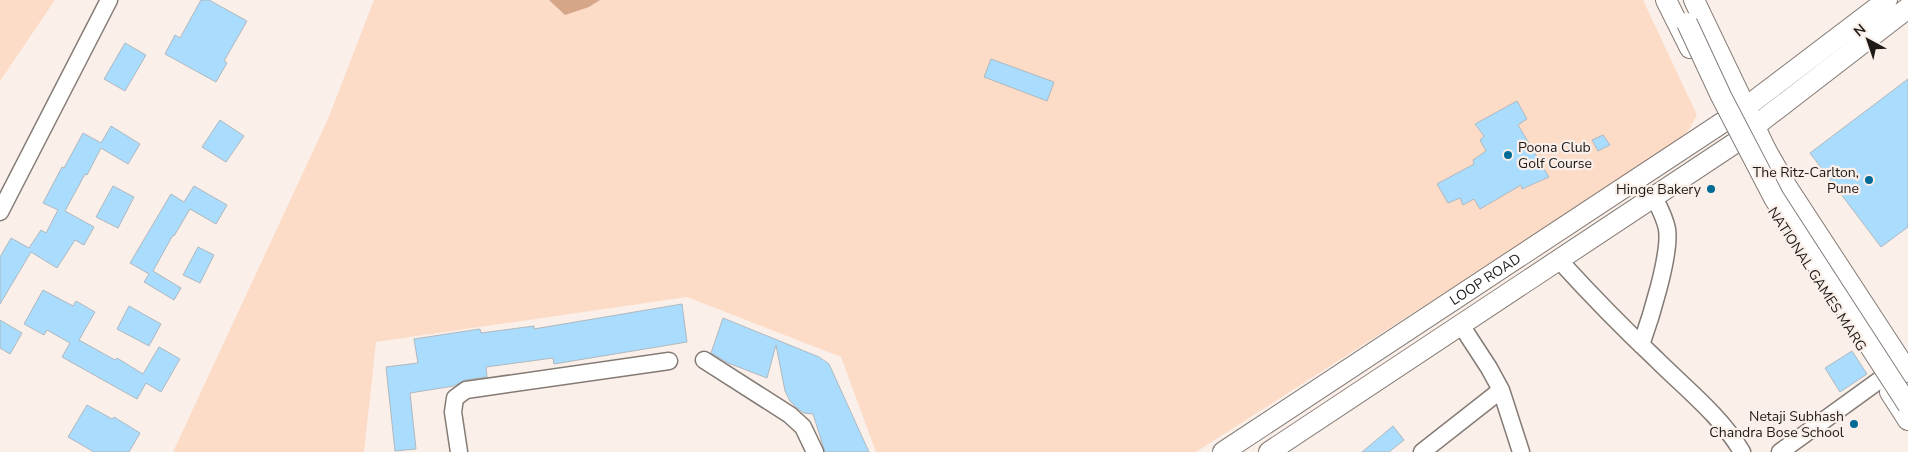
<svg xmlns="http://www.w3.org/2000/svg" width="1908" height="452" font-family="'Nunito Sans',sans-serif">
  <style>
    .green { fill: #fddcc7 }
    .water { fill: #d6a688 }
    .building { fill: #a9dcfd; stroke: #afb8bf }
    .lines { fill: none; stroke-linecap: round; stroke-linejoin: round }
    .minor-casing { stroke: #847b75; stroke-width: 19 }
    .major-casing { stroke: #847b75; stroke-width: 22 }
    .minor { stroke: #fff; stroke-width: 16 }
    .major { stroke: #fff; stroke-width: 20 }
    .major-bridge-casing { stroke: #847b75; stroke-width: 22; stroke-linecap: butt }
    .major-bridge { stroke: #fff; stroke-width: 20 }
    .poi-dot { fill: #006a97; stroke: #faefe9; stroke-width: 2 }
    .labels { text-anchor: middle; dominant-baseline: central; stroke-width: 4.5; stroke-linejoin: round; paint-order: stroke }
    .poi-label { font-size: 14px; fill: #1e1a18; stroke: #faefe9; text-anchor: end }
    .street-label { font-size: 14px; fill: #1e1a18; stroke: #faefe9 }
  </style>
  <rect width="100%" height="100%" fill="#faefe9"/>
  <path class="green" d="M0,0h55l-55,81z
    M374,0h1269l54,115 -9,16 -13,14 -479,307h-320l-35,-95 -154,-60 -311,45 -12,110h-191l155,-333z"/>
  <path class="water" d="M549,0h51l-11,7 -24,8z"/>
  <path class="building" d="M201,0h8l38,21 -23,40 3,2 -11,19 -51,-28 10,-19 5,3z
    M125,43l21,12 -21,36 -21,-12z
    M991,59l63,23 -7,19 -63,-24z
    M1908,79v148l-27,20 -71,-94z
    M1517,101l10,18 -9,6 31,52 -27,12 -1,-4 -41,24 -6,-10 -11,6 -3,-7 -12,5 -11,-19 37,-20 -1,-4 13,-9 -6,-11 4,-4 -9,-12z
    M220,120l24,16 -18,26 -24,-15z
    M111,126l29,18 -12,20 -27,-16 -14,27 -2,-1 -20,37 29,16 -10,18 -9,-5 -18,28 -26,-16 -31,52v-47l11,-19 18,10 12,-18 5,3 12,-23 -15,-7 19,-36 2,1 19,-35 18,10z
    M1603,135l7,10 -12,6 -6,-11z
    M113,186l21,11 -16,31 -22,-11z
    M194,186l33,19 -11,19 -26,-15 -16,27 -1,-1 -20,36 28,17 -7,12 -30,-18 5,-8 -19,-11 41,-69 13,8z
    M198,247l16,8 -14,28 -17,-8z
    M43,290l30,16 3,-5 19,11 -16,28 36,20 2,-2 26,16 16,-27 21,12 -19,33 -15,-9 -9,16 -75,-42 8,-14 -23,-13 -3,5 -20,-11z
    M682,304l5,38 -133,22 -1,-6 -67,9 1,10 -22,3 -11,6 -44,7 6,56 -21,2 -9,-84 32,-4 -4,-24 66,-10 1,4 53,-7v3z
    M129,306l32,18 -12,22 -32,-17z
    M723,318l96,39 10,7 40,88h-44l-12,-38 -9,-1 -7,-5 -7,-7 -5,-10 -9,-46 -9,33 -39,-15 -17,-10z
    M0,320l22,13 -12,21 -10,-6z
    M1852,351l15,23 -27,18 -15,-24z
    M87,405l25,14 2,-2 26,16 -11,19h-35l-26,-15z
    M1393,426l11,14 -15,12h-27z"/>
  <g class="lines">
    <g class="minor-casing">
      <path id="minor" d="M0,212l109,-212
        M1559,260c31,34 63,67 97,99 28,28 66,58 86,93
        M1461,325l28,43 12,22 20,62
        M1641,345c9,-25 30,-91 26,-116 -2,-11 -8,-22 -13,-32
        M704,360l86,55 13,12 12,25
        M459,452l-6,-40 2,-14 11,-8 203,-29
        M1422,452l79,-62
        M1780,452l101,-73"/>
    </g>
    <g class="major-casing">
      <g id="major">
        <path d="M1666,0l24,48"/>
        <path d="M1694,0l72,150 21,37 121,185"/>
        <path d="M1890,392l18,28"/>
        <path id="s1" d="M1223,452l523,-345 141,-107"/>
        <path d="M1269,452l466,-309 20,-17 153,-118"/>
      </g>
    </g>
    <use href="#minor" class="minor"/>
    <use href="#major" class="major"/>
    <g class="major-bridge-casing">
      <path id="major-bridge" d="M1687,23l34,73 53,102 134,207"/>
    </g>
    <use href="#major-bridge" class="major-bridge"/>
  </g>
  <g class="poi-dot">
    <circle cx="1508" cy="155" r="5"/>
    <circle cx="1869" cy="180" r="5"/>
    <circle cx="1711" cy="189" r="5"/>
    <circle cx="1854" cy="424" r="5"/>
  </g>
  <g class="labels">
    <g class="poi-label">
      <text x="1518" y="147" text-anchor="start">Poona Club<tspan x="1518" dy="16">Golf Course</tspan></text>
      <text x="1859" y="172">The Ritz-Carlton,<tspan x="1859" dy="16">Pune</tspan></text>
      <text x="1701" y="189">Hinge Bakery</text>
      <text x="1844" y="416">Netaji Subhash<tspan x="1844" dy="16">Chandra Bose School</tspan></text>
    </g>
    <g class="street-label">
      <text transform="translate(1817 279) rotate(57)">NATIONAL GAMES MARG</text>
      <text stroke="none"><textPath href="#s1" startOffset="314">LOOP ROAD</textPath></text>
    </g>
  </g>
  <g transform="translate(1868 40) rotate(320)" stroke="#faefe9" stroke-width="4" paint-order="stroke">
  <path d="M0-4L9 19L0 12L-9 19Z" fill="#1e1a18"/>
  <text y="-8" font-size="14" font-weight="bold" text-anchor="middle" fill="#1e1a18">N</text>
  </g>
</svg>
